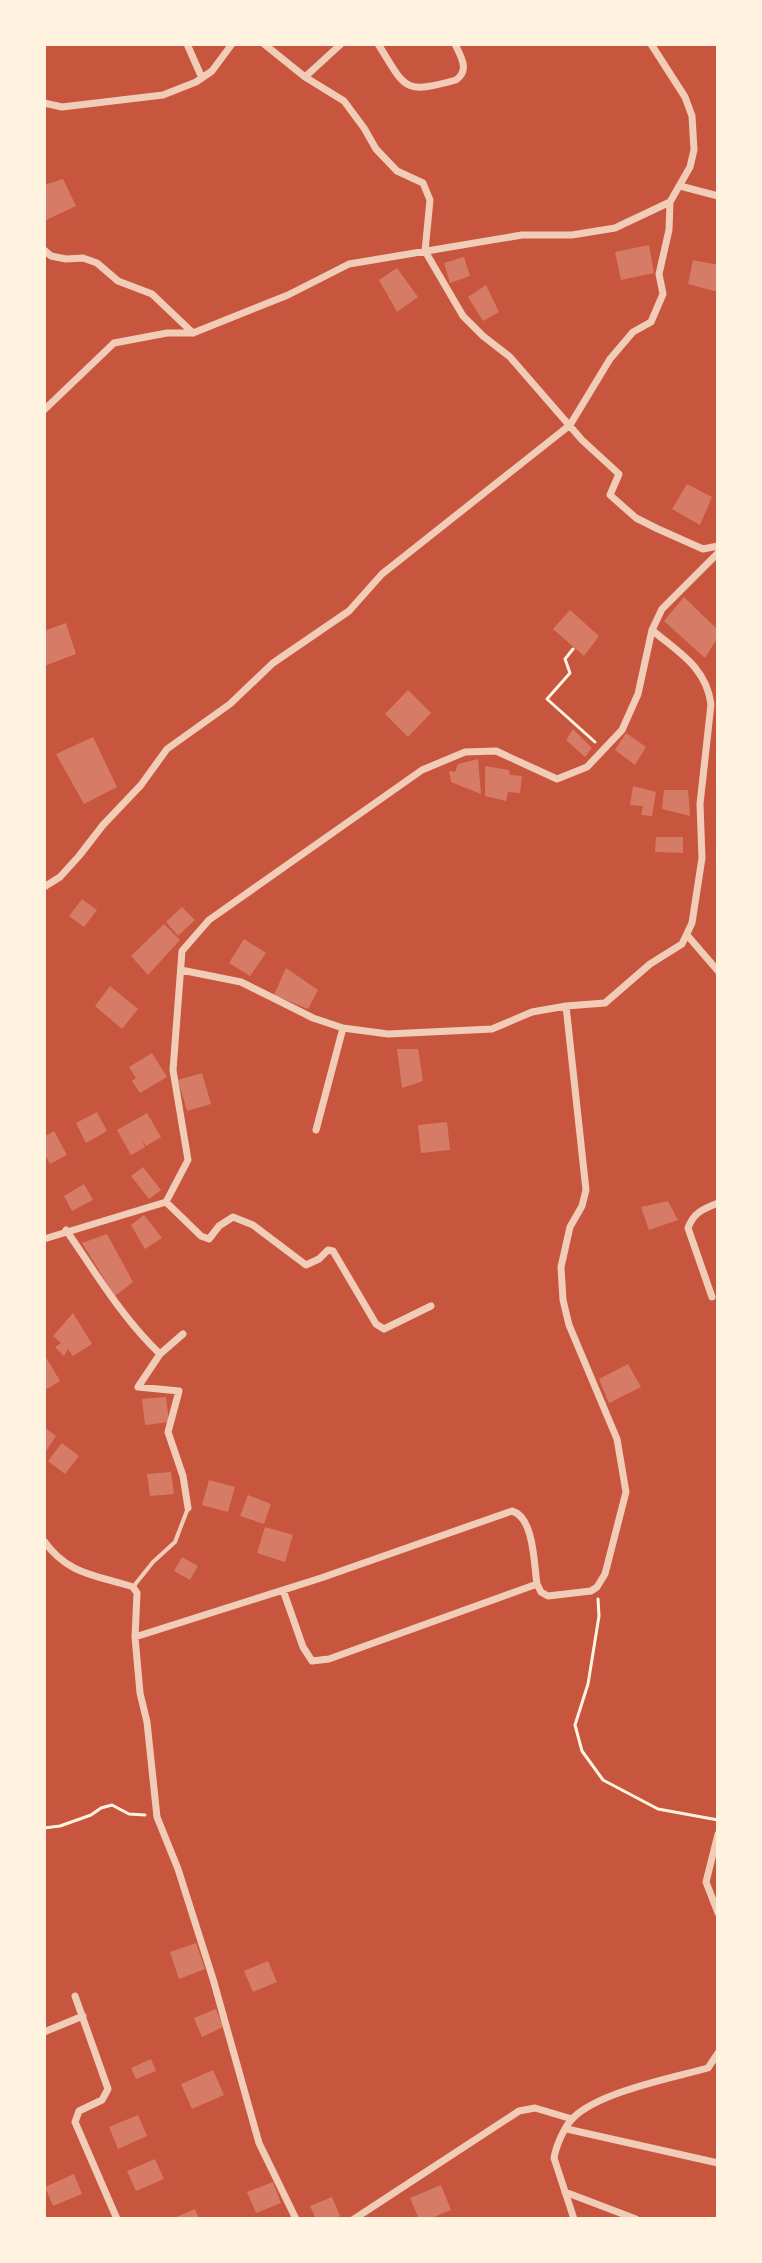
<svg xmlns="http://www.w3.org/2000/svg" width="762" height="2263" font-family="'Sofia Sans Condensed',sans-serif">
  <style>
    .building { fill: #d67c66 }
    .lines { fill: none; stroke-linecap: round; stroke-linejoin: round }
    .path { stroke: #fff3e0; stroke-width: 3 }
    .service { stroke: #f1ccb7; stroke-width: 4 }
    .minor { stroke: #f1ccb7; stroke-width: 7 }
  </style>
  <rect width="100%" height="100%" fill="#c8553d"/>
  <path class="building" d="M63,179l13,27 -32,15v-36z
    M649,245l5,28 -33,7 -6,-28z
    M464,257l6,19 -20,7 -6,-20z
    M693,260l25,5v27l-30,-8z
    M397,268l21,29 -21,15 -18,-32z
    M486,285l13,27 -16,9 -15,-24z
    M687,484l25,13 -12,28 -28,-16z
    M684,597l34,33v7l-13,21 -41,-37z
    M570,610l29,26 -15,20 -31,-27z
    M66,623l10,31 -32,12v-35z
    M408,690l23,23 -23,24 -23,-23z
    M573,729l19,19 -7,9 -19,-17z
    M626,733l20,14 -11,18 -20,-15z
    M93,737l24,50 -33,17 -28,-50z
    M478,759l3,35 -30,-12 -2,-11 6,1 3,-8z
    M485,766l24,4 1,5 12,1 -2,17 -12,-1 -2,9 -21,-5z
    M633,786l23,6 -4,24 -11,-1 2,-9 -13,-1z
    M664,790h24l2,26 -28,-7z
    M656,837h27v16l-28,-1z
    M82,899l15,11 -13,17 -15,-11z
    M182,907l13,13 -17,16 -12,-14z
    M164,924l16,16 -32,35 -17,-19z
    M244,939l22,14 -16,23 -21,-13z
    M286,968l32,22 -10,19 -34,-14z
    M110,986l28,23 -16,20 -27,-23z
    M397,1049h21l5,32 -21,7z
    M152,1053l15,24 -27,16 -8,-12 4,-3 -7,-11z
    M202,1073l9,31 -24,7 -9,-31z
    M97,1112l10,19 -21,12 -10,-20z
    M147,1113l14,24 -15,9 -5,-7 4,8 -14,8 -14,-25z
    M447,1122l3,28 -29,3 -3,-28z
    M54,1131l13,24 -17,9 -6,-11v-16z
    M143,1167l18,23 -12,9 -18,-23z
    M84,1184l9,16 -21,11 -8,-15z
    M668,1201l10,19 -29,10 -8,-23z
    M144,1215l18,23 -17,11 -14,-24z
    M107,1234l26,48 -18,14 -33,-53z
    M73,1313l19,31 -19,12 -5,-7 -4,7 -9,-9 6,-4 -8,-7z
    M44,1354l16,27 -13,8 -3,-4z
    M628,1364l13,23 -32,16 -10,-24z
    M166,1397l3,25 -24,3 -3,-26z
    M44,1427l12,9 -12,18z
    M62,1443l17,13 -14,18 -17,-13z
    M171,1472l3,22 -24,2 -3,-22z
    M209,1480l26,7 -7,25 -26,-7z
    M248,1495l23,9 -7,20 -24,-8z
    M265,1527l28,8 -8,27 -28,-9z
    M182,1557l16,9 -8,14 -16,-9z
    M196,1943l9,26 -26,10 -9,-27z
    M268,1961l9,21 -24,10 -9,-21z
    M216,2009l7,18 -21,10 -8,-19z
    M151,2059l5,12 -20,8 -5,-11z
    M213,2070l11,25 -32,14 -11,-25z
    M138,2115l9,21 -29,13 -9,-22z
    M155,2159l9,20 -28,12 -9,-20z
    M74,2174l8,20 -29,12 -8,-19z
    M273,2182l8,21 -25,10 -9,-21z
    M441,2185l10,25 -22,9h-10l-9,-21z
    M332,2197l8,19 -6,3h-18l-6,-13z
    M195,2209l4,10h-27z"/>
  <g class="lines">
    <path class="path" d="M573,649l-8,10 5,14 -23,26 48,43
      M598,1599l1,17 -11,68 -13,41 7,26 21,29 55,29 60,11
      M44,1828l16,-2 31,-11 10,-7 11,-3 17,9 16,1"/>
    <path class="service" d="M133,1587l20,-25 22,-20 13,-34"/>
    <path class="minor" d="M187,44l15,34
      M264,44l41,33 39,24 20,27 12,21 21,22 26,12 7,17 -5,51 38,65 20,20 27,21 72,83 37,34 -9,21 26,23 22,11 45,20 15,-3
      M378,44c28,44 24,51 78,36 14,-10 5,-23 -1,-36
      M305,77l36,-33
      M44,103l18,4 101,-12 33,-13 16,-11 20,-27
      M680,186l38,10
      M44,250l7,6 15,3 17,-1 14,5 21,18 34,13 41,39
      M44,410l70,-67 53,-10h26l95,-38 61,-31 173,-29h50l43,-7 55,-26
      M44,887l16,-10 19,-21 24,-31 38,-40 26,-36 63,-45 43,-41 76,-52 33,-37 188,-149 40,-66 23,-27 18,-10 12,-28 -4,-20 10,-44 1,-28 20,-35 4,-17 -2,-34 -7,-19 -34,-53
      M687,935l31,36
      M181,970l60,12 72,36 30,10 45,6 104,-5 40,-17 34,-6 39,-3 45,-39 32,-20 10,-21 10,-65 -2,-54 11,-100c-5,-37 -32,-51 -59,-74
      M316,1130l27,-102
      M166,1202l35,34 8,3 10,-13 14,-9 20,8 53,40 13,-6 9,-9 5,1 43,73 8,5 47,-23
      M66,1230c30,43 56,88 94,124l23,-20
      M44,1239l122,-37 22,-42 -15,-90 9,-119 27,-31 213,-150 43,-18 31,-1 61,28 30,-12 35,-37 16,-36 14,-64 10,-21 56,-56
      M712,1297l-24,-69c6,-16 15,-19 30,-25
      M160,1354l-22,33 41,4 -11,41 15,44 5,32
      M44,1541c24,34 52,34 89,46l4,6 -2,44 5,56 7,29 10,95 21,52 35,110 46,164 37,76
      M283,1590l20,57 9,14 17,-2 208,-75
      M135,1637l186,-59 191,-67c22,6 22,53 25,73l4,8 7,4 43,-5 6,-4 8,-13 21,-82 -9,-53 -48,-114 -6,-25 -2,-33 9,-40 12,-21 4,-16 -20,-184
      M718,1834l-12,48 12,31
      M75,1996l33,93 -6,11 -23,11 -4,11 42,97
      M44,2032l39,-16
      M567,2129l151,34
      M565,2192l71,27
      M354,2219l165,-108 16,-3 37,11
      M574,2219l-20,-61c2,-12 10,-31 19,-40 26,-26 99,-40 135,-50l10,-15"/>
  </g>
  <rect width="762" height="2263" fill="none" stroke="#fff3e0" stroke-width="92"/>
</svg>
